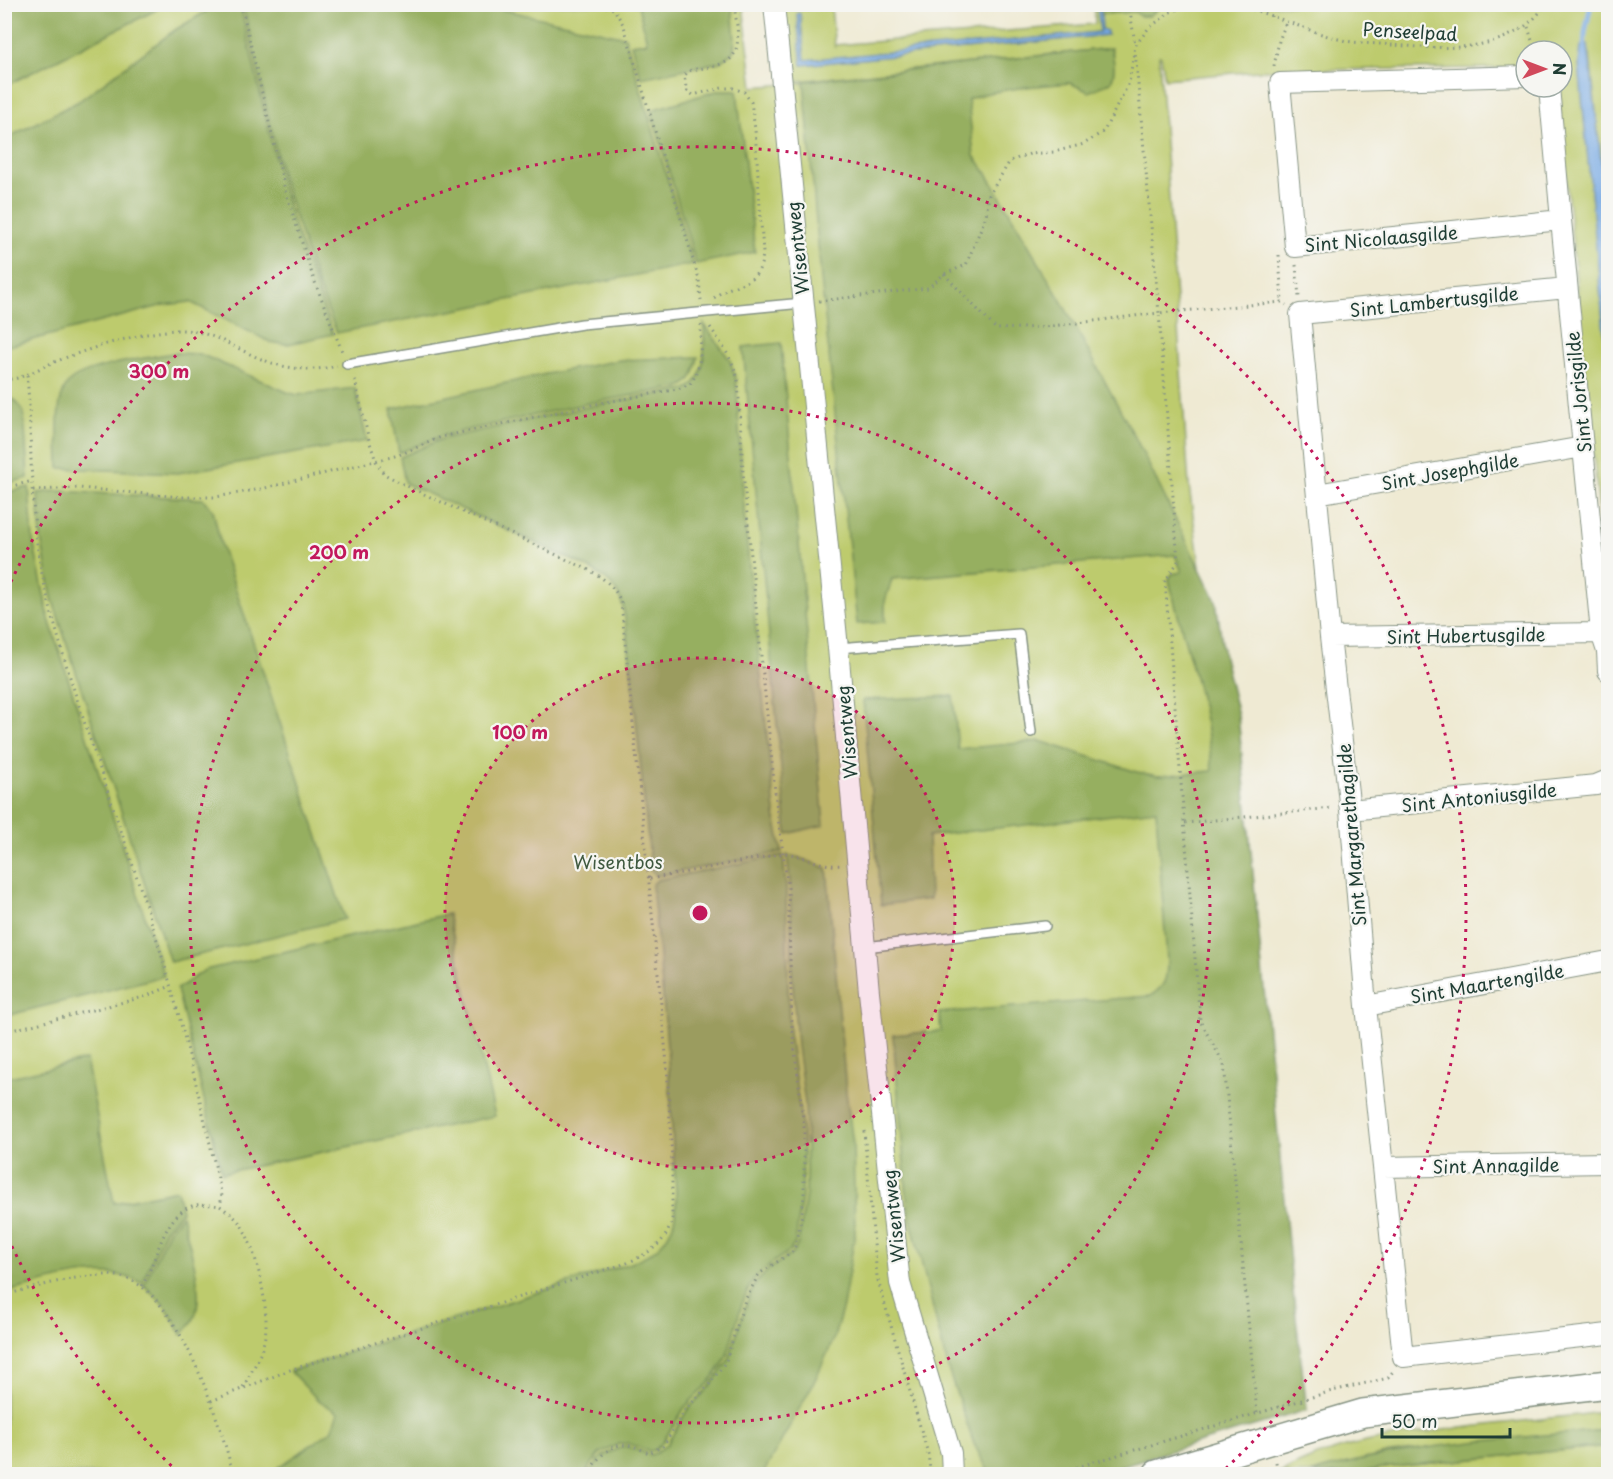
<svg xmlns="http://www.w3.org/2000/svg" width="1613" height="1479" font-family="'Playpen Sans',sans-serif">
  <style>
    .green { fill: #bdcb6d; stroke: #6e8450; stroke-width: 1.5 }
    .forest { fill: #96af60; stroke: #5a764a; stroke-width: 1.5 }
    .water { fill: #79aae4; stroke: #4c748c; stroke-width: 1.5 }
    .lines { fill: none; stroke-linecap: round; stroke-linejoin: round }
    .stream { stroke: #79aae4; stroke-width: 5 }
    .service-casing { stroke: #879484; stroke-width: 12 }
    .minor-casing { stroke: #879484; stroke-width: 22 }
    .secondary-casing { stroke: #879484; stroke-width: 30 }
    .path { stroke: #879484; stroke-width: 3; stroke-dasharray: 1.5 4.5; stroke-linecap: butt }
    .service { stroke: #fff; stroke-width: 9 }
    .minor { stroke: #fff; stroke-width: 20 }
    .secondary { stroke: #fff; stroke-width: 27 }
    .ring { fill: none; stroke: #c2185b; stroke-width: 3; stroke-dasharray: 3 6 }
    .labels { text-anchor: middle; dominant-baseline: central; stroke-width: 4.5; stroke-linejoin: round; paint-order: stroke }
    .street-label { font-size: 18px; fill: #1f3d34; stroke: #f6f6f2 }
    .park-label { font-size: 18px; fill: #3f593f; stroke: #f6f6f2 }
    .centre { fill: #c2185b; stroke: #f6f6f2; stroke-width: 3 }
    .ring-label { font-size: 18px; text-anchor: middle; font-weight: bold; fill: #c2185b; stroke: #f6f6f2; stroke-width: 4.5; stroke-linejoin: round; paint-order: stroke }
  </style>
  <rect width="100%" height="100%" fill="#f6f6f2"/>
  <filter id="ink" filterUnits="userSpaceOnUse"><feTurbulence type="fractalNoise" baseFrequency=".0167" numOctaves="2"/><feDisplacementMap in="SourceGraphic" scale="12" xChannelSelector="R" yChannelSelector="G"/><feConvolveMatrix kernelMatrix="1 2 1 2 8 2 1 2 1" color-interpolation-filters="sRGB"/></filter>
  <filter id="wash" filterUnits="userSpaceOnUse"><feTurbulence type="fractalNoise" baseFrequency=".008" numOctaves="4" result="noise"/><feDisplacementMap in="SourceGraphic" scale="24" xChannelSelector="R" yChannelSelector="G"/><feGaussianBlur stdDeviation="1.35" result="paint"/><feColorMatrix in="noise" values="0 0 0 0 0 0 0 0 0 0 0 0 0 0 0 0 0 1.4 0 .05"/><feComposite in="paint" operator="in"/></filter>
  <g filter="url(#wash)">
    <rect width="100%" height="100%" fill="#efead3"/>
    <path class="green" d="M5,5h738l10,82 360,-32 -2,-7 -322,34 -7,-73 21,-3v2l28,-1 4,41v-3l260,-21 -1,-19h3l3,27 -295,29 -5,-47h-3l5,51 305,-30 -5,-5 -1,-16 34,-2 6,4 17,-7 -1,-4h451v218l-18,-168 -11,9 29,309v229l-51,-515h5v-36h-36v17l-256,2 -105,9 -4,-23h-2l30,430 21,154 85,750 -290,84h-1000z
      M1594,1413h14v17l-176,18 -43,5 -44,11 -35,10h-31c57,-33 127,-40 191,-47 42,-5 83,-9 124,-14z
      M1608,1446v28h-252l26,-6z"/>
    <path class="forest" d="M5,4h161v1l-161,81z
      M217,5h23l40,174 16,53 37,102 -45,10 -16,-1 -82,-41 -26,3 -159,42v-208l74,-38 96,-71z
      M243,5h239l143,32 68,227 -356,69 -21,-52 -34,-104z
      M638,5h94l3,37 -2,10 -13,10 -79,16 -10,-34 16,-2z
      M1100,5h57l1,4 -9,7h-8l-6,-4 -34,2z
      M1111,48c3,12 5,23 0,34l-22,10 -19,-9 -45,4 -37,6 -20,6 6,57 12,16 77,132 73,135 80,162 8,56 14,58 54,569 15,126 -213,64h-104l-16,-30 -25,-72 -41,-163 -15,-174 48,-4 -2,-18 211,-17c16,-10 17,-18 17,-36l-11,-150 -228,26 2,63 -49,6 -18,-205 90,-4 5,53 82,-8 97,31 21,4 54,-5c-4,-66 -29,-128 -43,-192l3,-5 10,-2 -7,-17 -283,24 -7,22v21l-28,2 -36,-346 -17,-197z
      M720,90h17l18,162 -59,12 -45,-154z
      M704,324l26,36 6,19 9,147 31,296 6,30 -125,24 -6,-6 -23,-232c-6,-45 -8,-54 -49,-75l-174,-80 -5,-26 42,-18 154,-34 91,-16c21,-11 17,-45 17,-65z
      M781,343l43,482 -37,9 -44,-487z
      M174,353l26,1 87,38 10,3 58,-7 12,53 -189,32 -119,-5c0,-20 -4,-57 4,-75 1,-3 4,-9 7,-12 17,-15 80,-24 104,-28z
      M698,357c-3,13 -4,25 -18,30l-91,16 -148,33 -42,17 -8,-44 155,-35 74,-14z
      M4,397l11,3 9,13 4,65 -23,6z
      M29,487l4,54 16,78 115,357 -159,40 -1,-523z
      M57,491l146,8 10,11 8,35 124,374 -175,43 -118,-364 -11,-60 -3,-45z
      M783,855l3,33 3,145 14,102 -1,61 -7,47 -5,8 -20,13 -17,16 -10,21 -16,54 -5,10 -12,17 -25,25 -22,35 -8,8 -5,1 -23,-8 -8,1 -20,10 -14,20h-316l62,-43 7,-18 -21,-14 -27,-28 338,-107c19,-8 36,-16 44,-37 8,-20 2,-55 1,-77 -3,-89 -12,-177 -21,-265l5,-5z
      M787,855l10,2 30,11 19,224 7,52 2,90 -12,72 -10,35 -20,43 -50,90h-174l12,-17 20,-10 5,-1 24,9 6,-2 11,-9 21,-35 23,-24 17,-24 19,-59 8,-18 15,-16 22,-14 6,-10 8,-50v-63l-1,-28 -8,-57 -5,-73 -2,-91z
      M448,914l47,202 -273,57 -45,-184 28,-19z
      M86,1060l28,143 63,-13 5,21 -17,19 -23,53c-41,-22 -95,0 -137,9v-214z
      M182,1215c6,27 23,75 13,101 -2,7 -9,13 -13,19l-16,-28 -22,-22 24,-54z
      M1608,1430v16l-226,22 -26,6h-46c96,-30 198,-36 298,-44z"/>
    <path class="water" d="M1097,5h3l2,24 5,2v4l-305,30 -5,-51 2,-1 1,1 5,46 295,-28z
      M1588,44l20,179v150l-29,-309 2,-18z"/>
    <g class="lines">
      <path class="stream" d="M1584,50l1,-17 6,-29"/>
    </g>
  </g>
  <g filter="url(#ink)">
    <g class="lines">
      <g class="service-casing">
        <path id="service" d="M347,364l235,-40 221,-21
          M838,648l181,-14 12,98
          M865,947l180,-21"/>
      </g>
      <g class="minor-casing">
        <path id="minor" d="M774,4l64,644 31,344 31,291 51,170 1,21
          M1526,76l-246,7 15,164 266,-27 -12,-133
          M1561,220l40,413 6,18 1,20
          M1567,288l-267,26 30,323 20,173 16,196 37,351 205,-23
          M1317,494l266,-47
          M1330,637l271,-4
          M1350,810l246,-25 12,-5
          M1366,1006l242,-45
          M1383,1167l225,-4"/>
      </g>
      <g class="secondary-casing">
        <path id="secondary" d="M1157,1474l206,-61 245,-29"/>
      </g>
      <path class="path" d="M241,4l44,186 28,87 30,77
        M594,4l20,5 10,17 75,254 2,20
        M1129,4l6,40
        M1229,4c38,7 74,26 113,36 15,4 33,3 50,5 53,4 120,10 154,-41
        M1270,4l1,13
        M1528,27l7,24
        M1274,66l5,-25 7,-19
        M1279,255l3,47
        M1296,265l3,32
        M944,274l52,55 48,-2 115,-14 -24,-262
        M714,298c21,-19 46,-8 49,-45l-8,-124 -4,-27 -7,-10 -11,-4h-11l-29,7 -7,-5 -1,-15 3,-4c11,-3 22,-3 33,-7 25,-7 15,-41 13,-60
        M819,301l109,-13 16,-14 22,-9 20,-49 3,-21 21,-34 20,-7 24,-2 30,-8 20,-13 25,-48 6,-37 13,-17 22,-17 24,-8
        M27,375c6,70 1,143 18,212 29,119 75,233 111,350 27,85 46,172 66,259l-2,10c8,6 16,11 21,19 15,22 29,85 24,111 -3,19 -13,35 -22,51
        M4,379c17,2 32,-10 48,-16 35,-14 85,-30 123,-33 36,-2 62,21 94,32 22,8 45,9 68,4
        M4,488l29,-7
        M33,490l46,-2 102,9h35l45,-8 138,-34 42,-18 155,-33 82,-15 12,-5c13,-17 10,-38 11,-59
        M1185,823l147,-15
        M650,879l135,-26c21,3 34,14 57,12
        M4,1032l140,-35 27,-11
        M864,1131l13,146 51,177 2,15 -1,5
        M142,1286c15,-24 20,-70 50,-80 9,-3 19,-1 28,0
        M4,1295c31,-7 88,-26 118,-18 56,13 99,147 111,197
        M211,1401l79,-31 337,-107c22,-10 40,-20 45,-44v-59l-5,-96 -46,-462c-7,-17 -20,-26 -36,-34l-172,-79 -29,-15 -8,-13 -7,-21 -15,-64
        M1257,1413l-33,-349 -24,-43 -35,-440 13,-19 -19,-249 123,-11 4,3
        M1276,1462l2,12
        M587,1474c8,-12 21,-30 38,-29 8,0 17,5 24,8l14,-7 22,-36 24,-25 17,-24 19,-61 14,-26 33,-22 3,-6 6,-26 3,-24v-69l-12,-100 -4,-139 -11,-77 -23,-224 -11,-115 -5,-92c-5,-21 -18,-38 -30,-56
        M1041,1474l30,-5 261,-78 56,-13 6,-8"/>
      <use href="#service" class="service"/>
      <use href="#minor" class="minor"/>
      <use href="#secondary" class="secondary"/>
    </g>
  </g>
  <circle cx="700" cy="913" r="255" fill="#c2185b" fill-opacity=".12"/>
  <g class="ring">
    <circle cx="700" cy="913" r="255"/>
    <circle cx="700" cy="913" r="510"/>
    <path d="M178 1472A765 765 0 0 1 7 1236M7 590A765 765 0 1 1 1222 1472"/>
  </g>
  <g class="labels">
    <g class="street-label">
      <text transform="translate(1410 31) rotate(3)">Penseelpad</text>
      <text transform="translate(1381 238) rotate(-5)">Sint Nicolaasgilde</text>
      <text transform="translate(797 248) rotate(-96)">Wisentweg</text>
      <text transform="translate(1434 301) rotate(-6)">Sint Lambertusgilde</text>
      <text transform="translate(1578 392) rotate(-96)">Sint Jorisgilde</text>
      <text transform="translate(1450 471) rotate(-10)">Sint Josephgilde</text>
      <text transform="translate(1466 635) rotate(-1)">Sint Hubertusgilde</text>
      <text transform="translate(846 732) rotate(-95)">Wisentweg</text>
      <text transform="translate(1479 797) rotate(-6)">Sint Antoniusgilde</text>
      <text transform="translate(1351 835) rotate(-95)">Sint Margarethagilde</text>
      <text transform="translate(1487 983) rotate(-10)">Sint Maartengilde</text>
      <text transform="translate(1496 1165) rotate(-1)">Sint Annagilde</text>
      <text transform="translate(893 1216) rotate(-96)">Wisentweg</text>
    </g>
    <g class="park-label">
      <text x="618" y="861">Wisentbos</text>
    </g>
  </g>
  <circle cx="700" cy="913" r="9" class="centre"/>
  <g class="ring-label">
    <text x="159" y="378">300 m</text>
    <text x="339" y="559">200 m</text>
    <text x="520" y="739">100 m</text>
  </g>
  <rect width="1613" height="1479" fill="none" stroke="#f6f6f2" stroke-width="24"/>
  <g transform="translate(1544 69) rotate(90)"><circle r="28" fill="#f6f6f2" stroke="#a0aca6" stroke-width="1.5"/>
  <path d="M0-4.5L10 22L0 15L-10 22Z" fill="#d1495b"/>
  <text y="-9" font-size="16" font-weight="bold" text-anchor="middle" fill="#1f3d34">N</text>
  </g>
  <path d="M1382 1428v9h128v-9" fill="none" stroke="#1f3d34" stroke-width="3"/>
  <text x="1391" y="1428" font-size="18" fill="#1f3d34" stroke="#f6f6f2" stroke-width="4.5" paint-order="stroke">50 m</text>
</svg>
